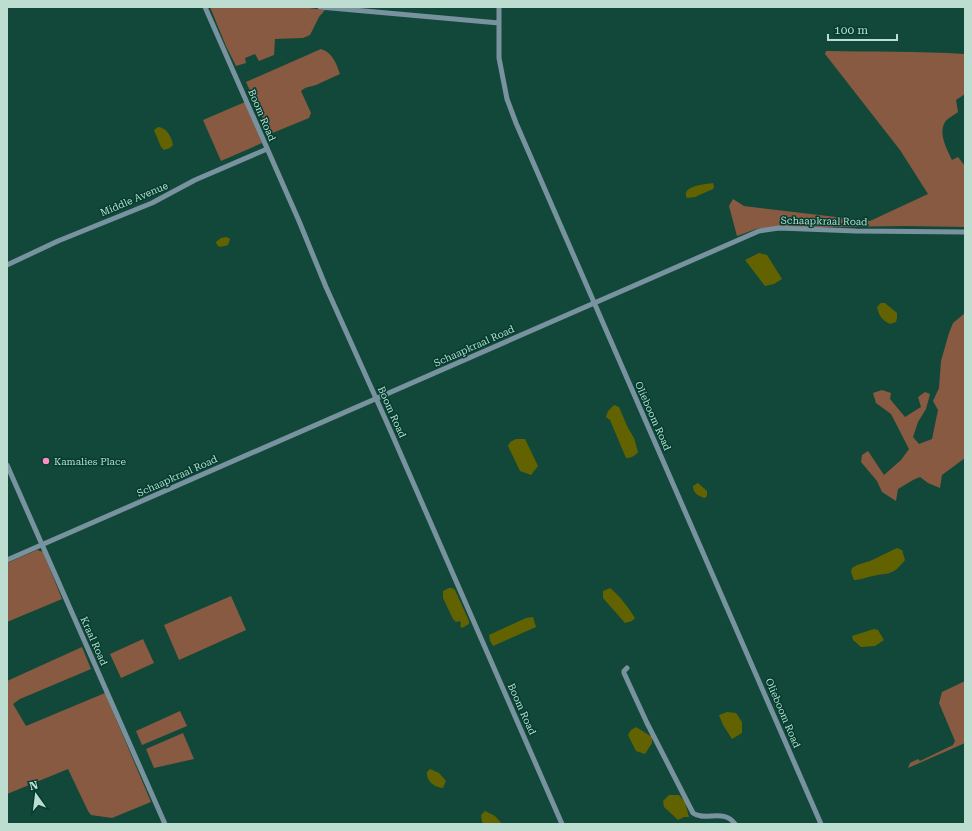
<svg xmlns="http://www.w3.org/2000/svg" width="972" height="831" font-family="'Roboto Serif',serif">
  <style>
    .green { fill: #885a41 }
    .water { fill: #626300 }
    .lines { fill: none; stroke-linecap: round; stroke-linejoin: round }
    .minor { stroke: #78929f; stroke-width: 5 }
    .poi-dot { fill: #fb8fc3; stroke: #033d2f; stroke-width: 1.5 }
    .labels { text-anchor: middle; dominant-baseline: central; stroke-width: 3; stroke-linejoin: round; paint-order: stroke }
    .street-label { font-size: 10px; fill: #bdddd1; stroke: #033d2f }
    .poi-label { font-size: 10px; fill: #bdddd1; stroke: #033d2f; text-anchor: start }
  </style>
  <rect width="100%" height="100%" fill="#124839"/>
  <path class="green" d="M210,7h91l24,3 -6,7 -9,18 -7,3 -28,1 -1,16 -15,6 -4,-7 -10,4 1,5 -10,3 -10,-20z
    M321,49c12,4 15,14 19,25l-24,11 -11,3 -4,3 10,22 -2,5 -39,16 -24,-52z
    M826,51c46,1 93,0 139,3v40l-9,6 2,12c-4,3 -10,6 -13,10 -7,12 2,27 7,38l6,-3 7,9v61l-60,-1 -146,2 -22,8 -8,-30 4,-7 11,7 126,15 58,-27 -28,-44 -75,-96z
    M245,102l17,41 -41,18 -18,-41z
    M965,313v145l-23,17 -2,13 -12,-5 -8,-6 -7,3 -15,9 -2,12 -14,-9 -5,-11 -16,-19 1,-7 6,-4 16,24 17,-15 8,-11 -18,-35 -15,-11 -3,-10 9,-3 9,3 -1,6 15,18 16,-10 -3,-10 7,-5 5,2 -4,15 -8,13 -5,15 6,7 13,-5 6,-29 -5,-9 6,-13 2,-27 8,-28 4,-10z
    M37,550l6,2 19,47 -55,23v-59z
    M231,596l15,34 -67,30 -15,-35z
    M143,639l11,24 -33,15 -11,-24z
    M82,647l9,22 -71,30 -7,5 13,22 79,-33 46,109 -39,16 -21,-3 -3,-4 -20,-42 -61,25v-113z
    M965,681v62l-57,25 2,-5 8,-4 2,2 33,-16 2,-4 -16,-38 3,-11z
    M180,711l7,15 -45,19 -6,-14z
    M183,733l11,26 -40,9 -8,-19z"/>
  <path class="water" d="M158,127c8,0 14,10 15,18l-3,3 -6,2 -3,-3 -7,-17z
    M713,183l1,4 -1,2 -18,8 -8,1c-7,-12 19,-14 26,-15z
    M227,237l3,2 -2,6 -8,2 -3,-2 -1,-3 5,-4z
    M759,253l8,2 15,24 -8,5 -9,2 -20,-26z
    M881,303h4l12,10v5l-1,4 -6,2c-8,-4 -11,-8 -13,-17z
    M614,405l5,2 9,21 6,10 4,14c-3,4 -7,6 -12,6l-16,-38 -4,-3 2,-6z
    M516,439h9l13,27 -7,9 -11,-4 -12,-25 2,-4z
    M698,483l9,8v5l-2,2c-7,-2 -12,-5 -12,-12z
    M897,548l5,2 3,10c-13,16 -14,12 -32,16 -7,1 -12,4 -19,4l-3,-8 1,-4 5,-3 13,-4z
    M449,588h3l3,2 14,31v3l-7,4 -2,-2 1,-2 -1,-3 -4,1 -3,-3 -10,-21v-7z
    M610,588c10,8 18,19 25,30l-3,3 -7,2 -22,-25v-7z
    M533,617l3,10 -43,19 -3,-5 -1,-6 37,-17z
    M874,629l4,1 6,10 -9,6 -14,1 -8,-7 -1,-4z
    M727,712l9,1 6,9v11l-10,6 -9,-14 -4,-10z
    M636,727l16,10v6l-7,11 -9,-3 -8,-16 3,-5z
    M430,769l9,4 7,8 -3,7c-9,-1 -17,-7 -16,-16z
    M669,795h10l6,7 4,15h-5l-6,3 -14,-13 -1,-6z
    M485,811l10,5 7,8h-18l-2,-2 -1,-7z"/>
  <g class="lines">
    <path class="minor" d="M205,7l94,214 27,66 62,138 174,399
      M320,7l179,16
      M499,7v51l8,41 9,24 305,701
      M7,265l51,-24 94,-38 43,-23 72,-31
      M7,465l158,359
      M7,560l752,-329 20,-3 77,3 109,1
      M627,668l-3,3v2l23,50 46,90c12,9 31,-5 42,11"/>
  </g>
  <circle class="poi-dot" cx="46" cy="461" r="4"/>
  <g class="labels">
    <g class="street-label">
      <text transform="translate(262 115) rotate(67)">Boom Road</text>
      <text transform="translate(134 199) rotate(-23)">Middle Avenue</text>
      <text transform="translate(824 221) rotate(1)">Schaapkraal Road</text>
      <text transform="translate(474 346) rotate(-24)">Schaapkraal Road</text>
      <text transform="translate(392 412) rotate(66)">Boom Road</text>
      <text transform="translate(653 416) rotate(66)">Olieboom Road</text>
      <text transform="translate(177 476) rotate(-24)">Schaapkraal Road</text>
      <text transform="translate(94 641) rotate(66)">Kraal Road</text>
      <text transform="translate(522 709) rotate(66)">Boom Road</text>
      <text transform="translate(783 713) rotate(67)">Olieboom Road</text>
    </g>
    <g class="poi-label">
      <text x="54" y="461">Kamalies Place</text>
    </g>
  </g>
  <rect width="972" height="831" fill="none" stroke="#bdddd1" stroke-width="16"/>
  <g transform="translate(36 795) rotate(346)" stroke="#033d2f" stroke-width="3" paint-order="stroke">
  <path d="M0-3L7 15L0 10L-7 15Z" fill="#bdddd1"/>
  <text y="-6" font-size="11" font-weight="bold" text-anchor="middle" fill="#bdddd1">N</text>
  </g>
  <path d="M828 34v6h69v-6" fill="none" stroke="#bdddd1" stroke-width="2"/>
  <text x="834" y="34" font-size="12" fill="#bdddd1" stroke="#033d2f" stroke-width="3" paint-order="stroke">100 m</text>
</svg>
